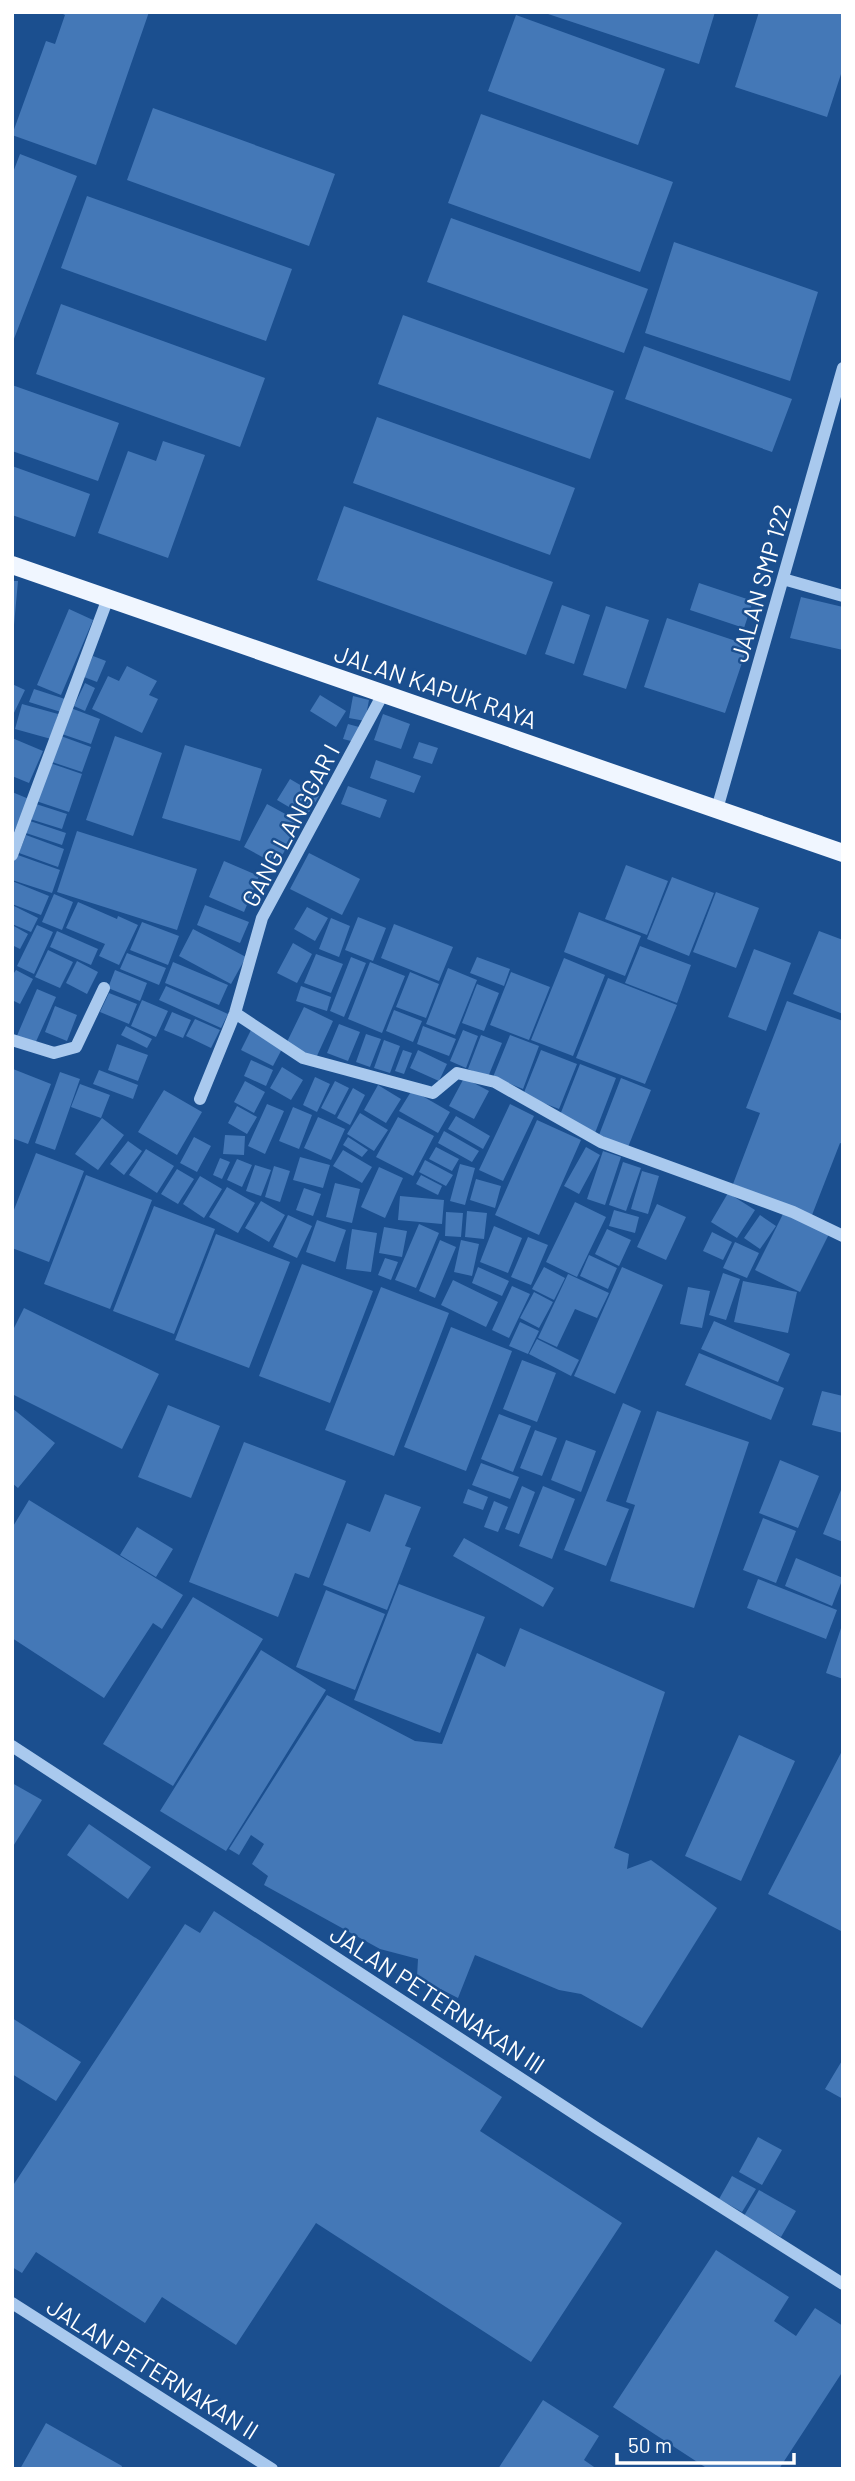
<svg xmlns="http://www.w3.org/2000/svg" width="855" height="2481" font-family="Barlow,sans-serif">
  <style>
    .building { fill: #4478b7 }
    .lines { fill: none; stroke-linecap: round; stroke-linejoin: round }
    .minor { stroke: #a9c9ee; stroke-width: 12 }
    .major { stroke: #f0f6ff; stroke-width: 18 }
    .labels { text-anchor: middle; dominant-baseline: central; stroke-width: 5; stroke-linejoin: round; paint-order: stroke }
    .street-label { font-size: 24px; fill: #fff; stroke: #1b4f8f }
  </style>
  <rect width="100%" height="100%" fill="#1b4f8f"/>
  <path class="building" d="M59,12h90l-53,153 -84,-30 34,-94 9,3 10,-29z
    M542,12h173l-16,52z
    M759,12h84v56l-16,49 -92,-30z
    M516,15l149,54 -27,76 -150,-54z
    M153,108l182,66 -26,72 -182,-66z
    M481,114l192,68 -33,90 -192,-69z
    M20,154l57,22 -65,168v-169z
    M87,196l205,73 -26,72 -205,-73z
    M451,218l197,71 -24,64 -197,-71z
    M674,242l144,50 -28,89 -145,-48z
    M61,304l204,74 -25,69 -204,-73z
    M403,315l211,76 -24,68 -212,-75z
    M644,346l148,53 -20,53 -147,-53z
    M12,385l107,38 -21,58 -86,-30z
    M377,417l198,71 -25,67 -197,-72z
    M163,441l42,14 -37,103 -70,-25 30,-82 28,10z
    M12,466l78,28 -15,43 -63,-22z
    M344,506l209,76 -27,73 -209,-75z
    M12,581h6l-4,44h-2z
    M699,583l54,18 -9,27 -54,-18z
    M801,597l42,10v43l-53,-12z
    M562,605l28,10 -16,49 -29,-10z
    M606,606l43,14 -23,69 -43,-14z
    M69,609l24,11 -32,75 -24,-10z
    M667,618l81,27 -23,68 -81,-26z
    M93,656l13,5 -9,21 -13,-5z
    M127,666l30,15 -8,14 9,4 -16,34 -50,-24 16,-33 11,5z
    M85,683l10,5 -10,23 -11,-5z
    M12,684l13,6 -13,27z
    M34,689l31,10 -4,13 -32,-10z
    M320,695l26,16 -10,16 -26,-16z
    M353,696l16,4 -4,21 -16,-3z
    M22,704l36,10 -7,25 -36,-10z
    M68,707l32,12 -9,25 -32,-11z
    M383,714l27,10 -9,25 -27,-9z
    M348,724l11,3 -4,15 -12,-3z
    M58,735l33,12 -9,25 -33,-11z
    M115,736l47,17 -29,83 -47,-16z
    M12,738l31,13 -14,32 -17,-7z
    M419,742l19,6 -6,16 -19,-6z
    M185,745l77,24 -22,72 -78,-23z
    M376,760l45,16 -7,17 -44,-15z
    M47,762l35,12 -13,38 -36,-12z
    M290,779l29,17 -13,21 -29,-17z
    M348,786l39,14 -7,18 -39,-14z
    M12,792l17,7 -17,37z
    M36,804l31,10 -5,15 -32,-10z
    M267,804l33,18 -23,43 -33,-18z
    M27,820l39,13 -4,12 -39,-13z
    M77,831l120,38 -20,61 -120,-38z
    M26,835l38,14 -6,18 -39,-14z
    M309,853l51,26 -18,36 -52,-26z
    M15,854l45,16 -8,23 -40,-13v-17z
    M224,861l35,15 -15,36 -35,-15z
    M626,865l42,16 -21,54 -42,-16z
    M672,877l42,16 -25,63 -42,-17z
    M12,881l37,15 -8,19 -29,-11z
    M716,892l43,16 -23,60 -43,-16z
    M54,894l19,8 -11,28 -20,-8z
    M78,902l39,17 1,-3 20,9 -19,40 -20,-9 6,-12 -39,-16z
    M12,905l26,13 -7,14 -19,-8z
    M205,905l44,17 -9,21 -43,-18z
    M307,907l21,11 -13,23 -21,-12z
    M579,912l62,24 -16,40 -61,-24z
    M358,917l28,11 -13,33 -28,-11z
    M331,918l19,8 -11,31 -20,-8z
    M142,922l37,14 -11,29 -38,-15z
    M394,924l59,23 -14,34 -58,-23z
    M12,925l16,9 -8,15 -8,-4z
    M37,925l16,7 -19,42 -17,-8z
    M193,929l53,28 -15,27 -52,-28z
    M57,931l41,18 -7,16 -41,-18z
    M819,931l24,9v74l-50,-20z
    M293,943l19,11 -15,29 -20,-10z
    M640,946l51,19 -14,38 -52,-20z
    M754,949l37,14 -25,68 -38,-14z
    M48,950l25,12 -13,26 -25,-11z
    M127,953l39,15 -7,17 -39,-16z
    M316,954l27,10 -12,29 -27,-10z
    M351,957l15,6 -22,54 -14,-6z
    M477,957l33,12 -6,17 -34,-13z
    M564,958l41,17 -32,81 -42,-16z
    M77,961l21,11 -11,22 -21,-11z
    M173,962l55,23 -9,20 -54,-22z
    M370,962l35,14 -23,57 -34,-14z
    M448,968l29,12 -22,55 -29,-11z
    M16,970l17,9 -13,25 -8,-4v-24z
    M115,970l32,13 -7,18 -32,-13z
    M410,972l29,12 -13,34 -30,-11z
    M511,972l39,15 -21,53 -39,-15z
    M608,978l69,27 -32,79 -69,-26z
    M477,984l22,9 -15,38 -22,-8z
    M166,986l62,28 -7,14 -62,-28z
    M301,986l30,11 -4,14 -31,-10z
    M37,989l19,8 -22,49 -18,-8z
    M109,993l28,11 -8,20 -29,-12z
    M142,1000l26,11 -12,26 -25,-11z
    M787,1001l56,20v123l-3,-1 -28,72 -79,-31 27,-71 -14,-5z
    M55,1006l22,9 -10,26 -22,-9z
    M304,1007l29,14 -17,37 -30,-14z
    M394,1010l28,11 -9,21 -27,-11z
    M172,1012l19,8 -8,18 -19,-8z
    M195,1019l25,11 -9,18 -25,-12z
    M339,1024l21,8 -12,29 -21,-8z
    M126,1026l26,13 -5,9 -26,-13z
    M423,1026l33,13 -7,17 -32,-12z
    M251,1030l32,17 -10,19 -32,-16z
    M463,1030l15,6 -12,32 -16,-7z
    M366,1034l15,5 -11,28 -14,-5z
    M481,1035l21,8 -14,34 -20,-8z
    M510,1035l29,11 -16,43 -30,-12z
    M384,1040l16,6 -10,27 -16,-5z
    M117,1044l31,11 -10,26 -30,-11z
    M403,1050l9,3 -8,21 -9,-3z
    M418,1050l29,14 -8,17 -29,-13z
    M541,1050l36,14 -18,45 -36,-14z
    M251,1060l22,10 -7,16 -22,-10z
    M580,1064l36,14 -21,55 -35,-18z
    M282,1067l21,13 -12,20 -21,-12z
    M13,1069l38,15 -23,60 -16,-6z
    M99,1070l39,15 -5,14 -40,-15z
    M60,1072l20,7 -25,71 -20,-7z
    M315,1077l15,7 -13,28 -14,-7z
    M464,1078l25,13 -15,28 -25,-13z
    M621,1078l30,12 -23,57 -29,-12z
    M245,1081l20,11 -11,21 -20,-11z
    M335,1081l14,7 -14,27 -14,-7z
    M80,1084l30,11 -9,23 -30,-11z
    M378,1085l23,14 -15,24 -22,-13z
    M353,1088l12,7 -15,30 -13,-7z
    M164,1090l38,22 -25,43 -39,-23z
    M412,1090l38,22 -12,21 -39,-22z
    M267,1104l17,7 -19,43 -17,-8z
    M510,1104l24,12 -31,65 -24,-11z
    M237,1106l20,11 -10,17 -19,-11z
    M293,1107l19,8 -13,34 -20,-8z
    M360,1113l28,17 -14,21 -27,-17z
    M456,1116l34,20 -7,13 -35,-20z
    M318,1117l27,12 -14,31 -27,-12z
    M398,1117l36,19 -21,40 -37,-19z
    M102,1118l22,17 -26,35 -23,-16z
    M537,1120l44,20 -42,95 -44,-20z
    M444,1131l35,20 -7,11 -34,-19z
    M225,1135l20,1 -1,19 -21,-1z
    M194,1137l17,9 -14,26 -17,-9z
    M348,1137l20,13 -6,7 -19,-12z
    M128,1141l14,10 -18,24 -14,-11z
    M436,1147l23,12 -7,12 -23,-12z
    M586,1147l14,8 -21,39 -15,-8z
    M146,1149l28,17 -17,27 -28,-18z
    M343,1150l29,17 -10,16 -29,-17z
    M603,1151l18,6 -16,48 -18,-6z
    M36,1153l48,18 -35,91 -37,-14v-33z
    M300,1157l30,8 -7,23 -30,-8z
    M220,1158l10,4 -8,17 -9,-4z
    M237,1159l15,6 -10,22 -15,-7z
    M425,1160l28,15 -7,11 -27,-14z
    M623,1162l18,6 -15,43 -17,-6z
    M460,1164l15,4 -10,37 -15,-4z
    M255,1165l16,5 -10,26 -15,-5z
    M274,1166l16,5 -10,31 -15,-5z
    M379,1167l24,11 -18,40 -24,-11z
    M177,1169l17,10 -16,25 -17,-10z
    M642,1171l17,5 -11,38 -17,-5z
    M86,1175l66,25 -42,109 -66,-25z
    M421,1175l21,11 -4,9 -22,-11z
    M200,1176l22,13 -18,29 -21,-14z
    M476,1179l25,7 -6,22 -25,-8z
    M335,1183l25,6 -8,34 -26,-6z
    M227,1187l28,16 -17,30 -29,-16z
    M304,1188l17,6 -8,22 -17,-6z
    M728,1193l27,17 -18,28 -26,-16z
    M400,1196l44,4 -2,24 -44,-4z
    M261,1201l24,14 -16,27 -24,-14z
    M575,1202l31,15 -29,60 -31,-15z
    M657,1204l29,13 -20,43 -29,-13z
    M154,1206l61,23 -41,105 -61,-23z
    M614,1210l25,7 -4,16 -26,-7z
    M467,1211l20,2 -3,26 -19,-2z
    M446,1212l17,1 -2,24 -16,-1z
    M784,1212l45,22 -29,58 -45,-22z
    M288,1215l24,11 -15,32 -24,-11z
    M760,1215l16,11 -16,23 -16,-11z
    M317,1220l29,10 -11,32 -29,-10z
    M419,1224l20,9 -23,55 -21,-8z
    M494,1226l28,12 -14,35 -28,-11z
    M384,1227l23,4 -5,26 -23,-4z
    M352,1229l25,4 -6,39 -25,-3z
    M607,1229l24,11 -12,26 -24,-12z
    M712,1232l20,10 -9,18 -20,-9z
    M216,1234l74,28 -41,106 -74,-28z
    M528,1237l20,8 -17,40 -20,-8z
    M440,1240l16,7 -21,51 -16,-7z
    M461,1240l18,4 -7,32 -18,-4z
    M735,1242l24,11 -12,25 -24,-10z
    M589,1255l28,13 -9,21 -28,-13z
    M385,1258l13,4 -7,18 -13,-5z
    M302,1264l71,27 -43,112 -71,-27z
    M478,1267l31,14 -7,15 -30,-13z
    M544,1267l21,11 -11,22 -22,-11z
    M622,1267l41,18 -48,109 -41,-18z
    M723,1273l17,6 -14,41 -17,-5z
    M568,1274l41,19 -12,25 -22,-9 -18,38 -19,-9z
    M453,1280l45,22 -12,25 -45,-22z
    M743,1281l54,11 -9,41 -54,-11z
    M512,1286l18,8 -21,44 -17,-8z
    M381,1287l68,26 -55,143 -69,-26z
    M688,1287l22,4 -8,37 -22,-4z
    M534,1292l19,10 -14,26 -19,-10z
    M24,1308l135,66 -37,75 -110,-55v-62z
    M714,1321l76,33 -12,28 -77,-33z
    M520,1322l19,9 -11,23 -19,-8z
    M451,1327l61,24 -46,120 -62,-24z
    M537,1339l42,21 -8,16 -42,-22z
    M699,1353l85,35 -13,32 -86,-35z
    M522,1360l34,13 -19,49 -34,-13z
    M822,1391l21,5v37l-31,-8z
    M623,1403l18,8 -35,90 23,8 -23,57 -42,-16z
    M168,1405l52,21 -29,72 -53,-21z
    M12,1408l43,35 -37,45 -6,-5z
    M657,1411l92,31 -55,166 -84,-27 25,-76 -9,-3z
    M499,1414l32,12 -18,46 -32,-13z
    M535,1430l22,8 -15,38 -22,-8z
    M566,1440l30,11 -15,41 -30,-12z
    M244,1442l102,39 -37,97 -14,-5 -17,44 -89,-35z
    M780,1460l39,16 -21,52 -39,-15z
    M481,1463l38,14 -9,22 -38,-14z
    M843,1485v57l-20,-8z
    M522,1486l13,6 -16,42 -14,-5z
    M543,1486l32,13 -23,60 -33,-13z
    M468,1489l20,8 -5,13 -20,-7z
    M385,1494l36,13 -16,39 6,2 -24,62 -64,-25 24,-62 23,9z
    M29,1500l154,95 -21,34 -9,-6 -49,75 -92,-60v-110z
    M494,1501l14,6 -10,25 -14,-5z
    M763,1518l33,13 -20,52 -33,-13z
    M137,1527l36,22 -17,28 -36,-22z
    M464,1538l90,50 -11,19 -90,-51z
    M796,1558l47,20 -11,28 -47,-20z
    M758,1579l79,31 -11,29 -79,-31z
    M399,1584l86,33 -45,116 -86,-33z
    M326,1590l59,24 -30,76 -59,-23z
    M193,1597l70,42 -90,147 -70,-42z
    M842,1625h1v54l-17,-6z
    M520,1628l145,64 -51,156 15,6 -2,15 24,-9 66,48 -75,120 -61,-34 -22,-4 -84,-35 -17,43 -41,-21 1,-18 -38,-10 -116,-64 4,-9 -16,-12 12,-20 -13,-9 -12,20 -10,-6 98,-154 88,46 27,3 35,-91 28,14z
    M261,1650l65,40 -100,161 -66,-40z
    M739,1735l56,26 -54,120 -56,-25z
    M843,1749v183l-75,-38z
    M12,1783l30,17 -30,48z
    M89,1824l62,43 -23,32 -61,-44z
    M214,1911l288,186 -22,34 142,92 -91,139 -215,-139 -80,122 -74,-48 -17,26 -109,-71 -14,21 -10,-6v-80l173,-263 15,9z
    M12,2018l69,44 -25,39 -44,-27z
    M843,2059v40l-18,-10z
    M758,2137l24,13 -20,35 -23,-13z
    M732,2176l24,13 -14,23 -23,-13z
    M759,2190l37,21 -15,26 -37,-21z
    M716,2250l73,47 -15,24 22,15 19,-28 28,18v45l-64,98h-71l-95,-62z
    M543,2400l56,36 -15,24 13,9h-99z
    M46,2423l76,43 -1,3h-101z"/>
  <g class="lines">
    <path class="minor" d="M783,579l60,17
      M717,809l126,-441
      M12,855l96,-257
      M235,1013l68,45 130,35 24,-20 38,9 106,60 192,70 50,24
      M12,1040l42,13 22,-6 28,-59
      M200,1099l35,-86 27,-95 121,-224
      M12,1746l586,383 245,155
      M12,2303l260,166"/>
    <path class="major" d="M12,565l831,288"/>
  </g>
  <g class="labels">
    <g class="street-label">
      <text transform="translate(760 583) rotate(-74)">JALAN SMP 122</text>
      <text transform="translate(436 686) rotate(19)">JALAN KAPUK RAYA</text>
      <text transform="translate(290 825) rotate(-62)">GANG LANGGAR I</text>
      <text transform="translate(438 1999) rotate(33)">JALAN PETERNAKAN III</text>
      <text transform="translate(153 2368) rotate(32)">JALAN PETERNAKAN II</text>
    </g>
  </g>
  <rect width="855" height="2481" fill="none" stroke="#ffffff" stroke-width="28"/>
  <path d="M617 2453v10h177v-10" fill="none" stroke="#ffffff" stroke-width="3.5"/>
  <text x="628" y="2453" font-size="21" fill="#ffffff" stroke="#1b4f8f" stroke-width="5" paint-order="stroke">50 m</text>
</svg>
